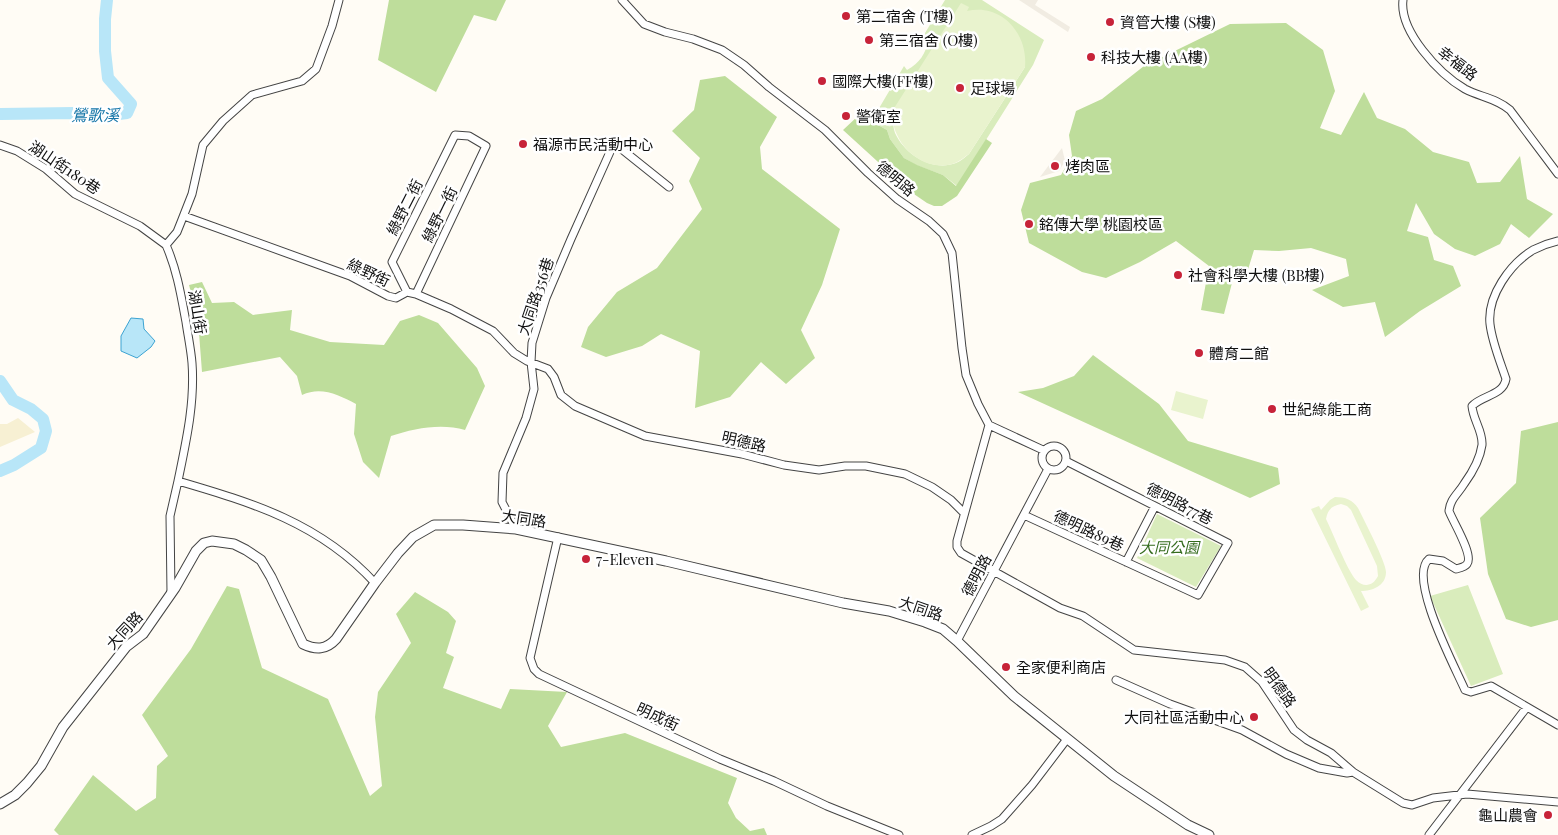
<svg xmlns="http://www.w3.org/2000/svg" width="1558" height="835" font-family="'Playfair Display','Noto Sans TC',serif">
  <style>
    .farmland { fill: #f7f0d3 }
    .green { fill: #d9ecbc; fill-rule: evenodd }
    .forest { fill: #bedd9b }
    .pitch { fill: #e9f3ce; fill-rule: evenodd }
    .plaza { fill: #f1ece2 }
    .water { fill: #b8e6f8; stroke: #3ca3d2 }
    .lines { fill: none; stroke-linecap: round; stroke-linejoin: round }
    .river { stroke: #b8e6f8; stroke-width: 12 }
    .minor-casing { stroke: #444; stroke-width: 9 }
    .tertiary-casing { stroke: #444; stroke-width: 11 }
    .minor { stroke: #fff; stroke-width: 7 }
    .tertiary { stroke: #fff; stroke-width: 9 }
    .poi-dot { fill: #c72339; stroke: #fff; stroke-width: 2 }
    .labels { text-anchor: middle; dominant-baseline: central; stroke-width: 5; stroke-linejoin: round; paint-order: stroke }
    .poi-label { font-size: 15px; fill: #111; stroke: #fff; text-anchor: start }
    .street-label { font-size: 15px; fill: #111; stroke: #fff }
    .park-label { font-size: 15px; font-style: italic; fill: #356c1e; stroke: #fff }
    .water-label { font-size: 16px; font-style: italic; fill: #1475a8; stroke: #fff }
  </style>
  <rect width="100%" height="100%" fill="#fffcf5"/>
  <path class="farmland" d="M18,418l17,14 -35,15v-23h7z"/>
  <path class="green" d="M945,0h37l62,40 -11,25 -76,121 -14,-11 -27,-10 -12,-7 -14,-19 -3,-9 -11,-6 -1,-9 29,-49 3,4c13,-7 18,-16 22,-30l-7,-2zM1025,67l-56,87c-4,3 -8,7 -13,9 -23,9 -51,-8 -61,-30 -1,-3 -2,-8 -2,-11z
    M1157,514l64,32 -25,41 -59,-29z
    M1468,585l35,89 -32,12 -41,-90z"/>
  <path class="forest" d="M389,0h117l-10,21 -22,-6 -38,77 -58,-32z
    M1286,23l37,27 12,41 -15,37 21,7 23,-43 13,26 28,11 28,23 36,10 8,21 23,-1 20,-26 7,43 26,15 -24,24 -18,-14 -11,20 -25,12 -20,-7 -21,-15 -18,-31 -9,28 21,6 6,23 19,6 8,20 -41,25 -35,26 -10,-35 -32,5 -31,-17 37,-14 -3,-17 -35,-11 -32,3 -25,-1 -8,26 -13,3 -9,35 -23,-4 8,-44 -33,-25 -36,21 -34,16 -24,-6 -53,-29 -8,-33 9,-27 31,-8 11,-19 -3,-21 7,-24 26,-12 42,-33 86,-42z
    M725,76l52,41 -17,30 2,22 78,60 -18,56 -21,45 14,28 -29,26 -25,-22 -31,35 -35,11 5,-57 -39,-17 -19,12 -36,11 -25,-10 7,-20 29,-35 40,-24 45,-59 -13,-28 11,-23 -28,-27 22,-21 6,-30z
    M867,112l13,6 -4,6 11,6 3,9 14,19 13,7 26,10 13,11 30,-47 6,4 -35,53 -15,10h-8l-7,-3 -16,-11 -68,-62 15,-14z
    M202,282l10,21 22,-1 19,13 39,-5 -2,20 40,12 54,3 16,-24 19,-6 19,8 39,45 8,18 -20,44c-23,-7 -51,-2 -74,6l-12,42 -16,-16 -9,-28 2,-30c-17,-9 -35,-18 -54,-9l-5,-19 -17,-19 -78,15 -4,-52 -9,-35z
    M1093,355l66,49 29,37 90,27 2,16 -30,14 -232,-106 25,-4 31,-12z
    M1558,422v198l-27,7 -25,-8 -18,-45 -8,-56 36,-35 5,-52z
    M227,586l12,3 23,79 66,31 42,97 12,-10 -7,-69 3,-25 33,-49 -15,-29 19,-22 33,20 8,9 -10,32 8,4 -11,31 58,21 9,-20 57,3 -19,34 13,21 64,-14 112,45 -9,25 8,15 14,13 14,-3 3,7h-708l-5,-5 39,-55 43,36 20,-13 1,-32 11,-10 -26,-41 49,-66z"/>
  <path class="pitch" d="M961,3l8,4 -2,4c35,-8 61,23 58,56l-56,87c-7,5 -13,10 -21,11 -27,4 -50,-18 -55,-42l-3,4 -6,-3z
    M1176,391l32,9 -5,19 -32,-9z
    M1335,497c10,0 18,3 23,11 6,12 28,54 28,64 0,14 -14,19 -25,19l8,16 -8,4 -50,-102 8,-3 2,4 9,-10zM1341,504l6,2 4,4 26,56 1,10c-5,10 -14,12 -22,4 -9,-10 -23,-47 -30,-61 2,-10 6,-13 15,-15z"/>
  <path class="plaza" d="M1019,0h19l-3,5 35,22 -2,5z
    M1062,148l3,13 -6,10 -19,6z"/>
  <path class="water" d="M131,318l12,1 1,10 11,12 -4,6 -14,11 -16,-7v-15z"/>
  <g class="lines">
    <path class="river" d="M0,114l74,-1 37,2 16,-2 4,-9 -23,-26 -3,-27v-32l2,-19
      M0,381l13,19 18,9 12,10 3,12 -5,17 -27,17 -14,6"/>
    <g class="minor-casing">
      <path id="minor" d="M339,0l-7,26 -16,43 -14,12 -50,14 -29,26 -20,24 -11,49 -11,28 -4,10 -11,13c11,25 15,50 20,77 2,14 5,28 6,41 3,40 -6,79 -14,118 75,22 142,42 197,102
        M622,0l22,24 21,8 28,7 29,11 22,15 25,22 56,43 43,43 29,26 32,22 14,13 9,19 10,95 4,27 12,29 11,21 54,25
        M1403,0c-4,31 36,74 62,89 15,8 31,9 45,21l48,64
        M0,145l17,6 29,18 29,25 65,32 26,19
        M184,216l166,60 38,20 8,2 11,-6 9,2 35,15 42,22 21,22 13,8 21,8 6,8 7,18 14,11 70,30 97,18 42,11 35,5 26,-4h21l39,8 27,13 19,13 13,13
        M1558,241c-9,2 -17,5 -25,9 -23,14 -46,46 -43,74 2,18 10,37 16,55 -3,17 -24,16 -34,27 1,14 11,25 10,39 -2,14 -10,28 -18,39 -6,10 -14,15 -15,27 4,11 25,44 18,53 -2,3 -7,4 -11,5l-13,-8 -14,-2c-22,18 26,108 36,131l6,2 20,-6 67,39
        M407,292l-15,-30 63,-127 14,1 17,10 -70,148
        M989,425l-32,116v6l4,6 99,55 23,8 51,34 91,10 20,7 17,15 32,48 13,10 24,13 22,19 50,31 9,2 21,-7 34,-4 91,8
        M1042 458a12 12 0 1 1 24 0a12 12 0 1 1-24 0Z
        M1024,515l174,80 30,-52 -162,-82
        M516,529l-14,-27 1,-29 23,-55 8,-29 -3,-27 1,-19 14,-45 25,-59 43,-96 55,44
        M558,537l-28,121 4,11 5,5 181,85 54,22 53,25 72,29
        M1126,562l29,-56
        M171,593l-1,-77 8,-35
        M957,641l91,-172
        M1116,680l54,24 72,26 44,24 33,14 28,5 6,-1
        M972,835l19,-9 11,-7 30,-34 35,-46
        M1429,835l98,-128"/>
    </g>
    <g class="tertiary-casing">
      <path id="tertiary" d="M0,804l15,-9 12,-12 14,-17 22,-39 63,-80 17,-13 32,-46 21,-37 8,-8 8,-2 22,3 12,6 15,10 10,17 32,67c13,6 23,6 33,-5l39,-56 23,-30 15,-16 21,-12h29l53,4 150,32 177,42 46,8 36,11 18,7 14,12 57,55 100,80 74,49 21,10"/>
    </g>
    <use href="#minor" class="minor"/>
    <use href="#tertiary" class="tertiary"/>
  </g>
  <g class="poi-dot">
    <circle cx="846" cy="16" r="5"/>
    <circle cx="1110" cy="22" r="5"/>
    <circle cx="869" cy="40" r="5"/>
    <circle cx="1091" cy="57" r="5"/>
    <circle cx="822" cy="81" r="5"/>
    <circle cx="960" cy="88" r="5"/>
    <circle cx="846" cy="116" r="5"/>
    <circle cx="523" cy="144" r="5"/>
    <circle cx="1055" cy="166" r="5"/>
    <circle cx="1029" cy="224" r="5"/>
    <circle cx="1178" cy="275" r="5"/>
    <circle cx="1199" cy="353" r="5"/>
    <circle cx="1272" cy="409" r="5"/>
    <circle cx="586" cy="559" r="5"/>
    <circle cx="1006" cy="667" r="5"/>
    <circle cx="1254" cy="717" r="5"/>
    <circle cx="1548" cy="815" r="5"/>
  </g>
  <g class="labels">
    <g class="poi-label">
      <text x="856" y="16">第二宿舍 (T樓)</text>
      <text x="1120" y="22">資管大樓 (S樓)</text>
      <text x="879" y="40">第三宿舍 (O樓)</text>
      <text x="1101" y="57">科技大樓 (AA樓)</text>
      <text x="832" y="81">國際大樓(FF樓)</text>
      <text x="970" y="88">足球場</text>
      <text x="856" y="116">警衛室</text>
      <text x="533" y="144">福源市民活動中心</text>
      <text x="1065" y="166">烤肉區</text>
      <text x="1039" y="224">銘傳大學 桃園校區</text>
      <text x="1188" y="275">社會科學大樓 (BB樓)</text>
      <text x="1209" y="353">體育二館</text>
      <text x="1282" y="409">世紀綠能工商</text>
      <text x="596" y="559">7-Eleven</text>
      <text x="1016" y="667">全家便利商店</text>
      <text x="1244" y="717" text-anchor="end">大同社區活動中心</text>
      <text x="1538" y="815" text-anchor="end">龜山農會</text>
    </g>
    <g class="street-label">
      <text transform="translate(1458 63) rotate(38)">幸福路</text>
      <text transform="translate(65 167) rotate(34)">湖山街180巷</text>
      <text transform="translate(896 178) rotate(40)">德明路</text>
      <text transform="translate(404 207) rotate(-63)">綠野二街</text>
      <text transform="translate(439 214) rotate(-64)">綠野一街</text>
      <text transform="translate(369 272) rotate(25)">綠野街</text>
      <text transform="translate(535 296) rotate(-71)">大同路356巷</text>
      <text transform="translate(198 312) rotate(81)">湖山街</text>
      <text transform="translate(744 441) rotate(13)">明德路</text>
      <text transform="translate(1180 503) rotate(27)">德明路77巷</text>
      <text transform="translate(524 518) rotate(9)">大同路</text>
      <text transform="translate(1089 530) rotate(25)">德明路89巷</text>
      <text transform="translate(976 575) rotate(-62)">德明路</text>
      <text transform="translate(921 608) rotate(19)">大同路</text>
      <text transform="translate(124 630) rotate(-47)">大同路</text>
      <text transform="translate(1280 687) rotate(54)">明德路</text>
      <text transform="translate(658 716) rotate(25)">明成街</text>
    </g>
    <g class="park-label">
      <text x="1169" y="547">大同公園</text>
    </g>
    <g class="water-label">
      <text x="95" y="114">鶯歌溪</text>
    </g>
  </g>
</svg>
